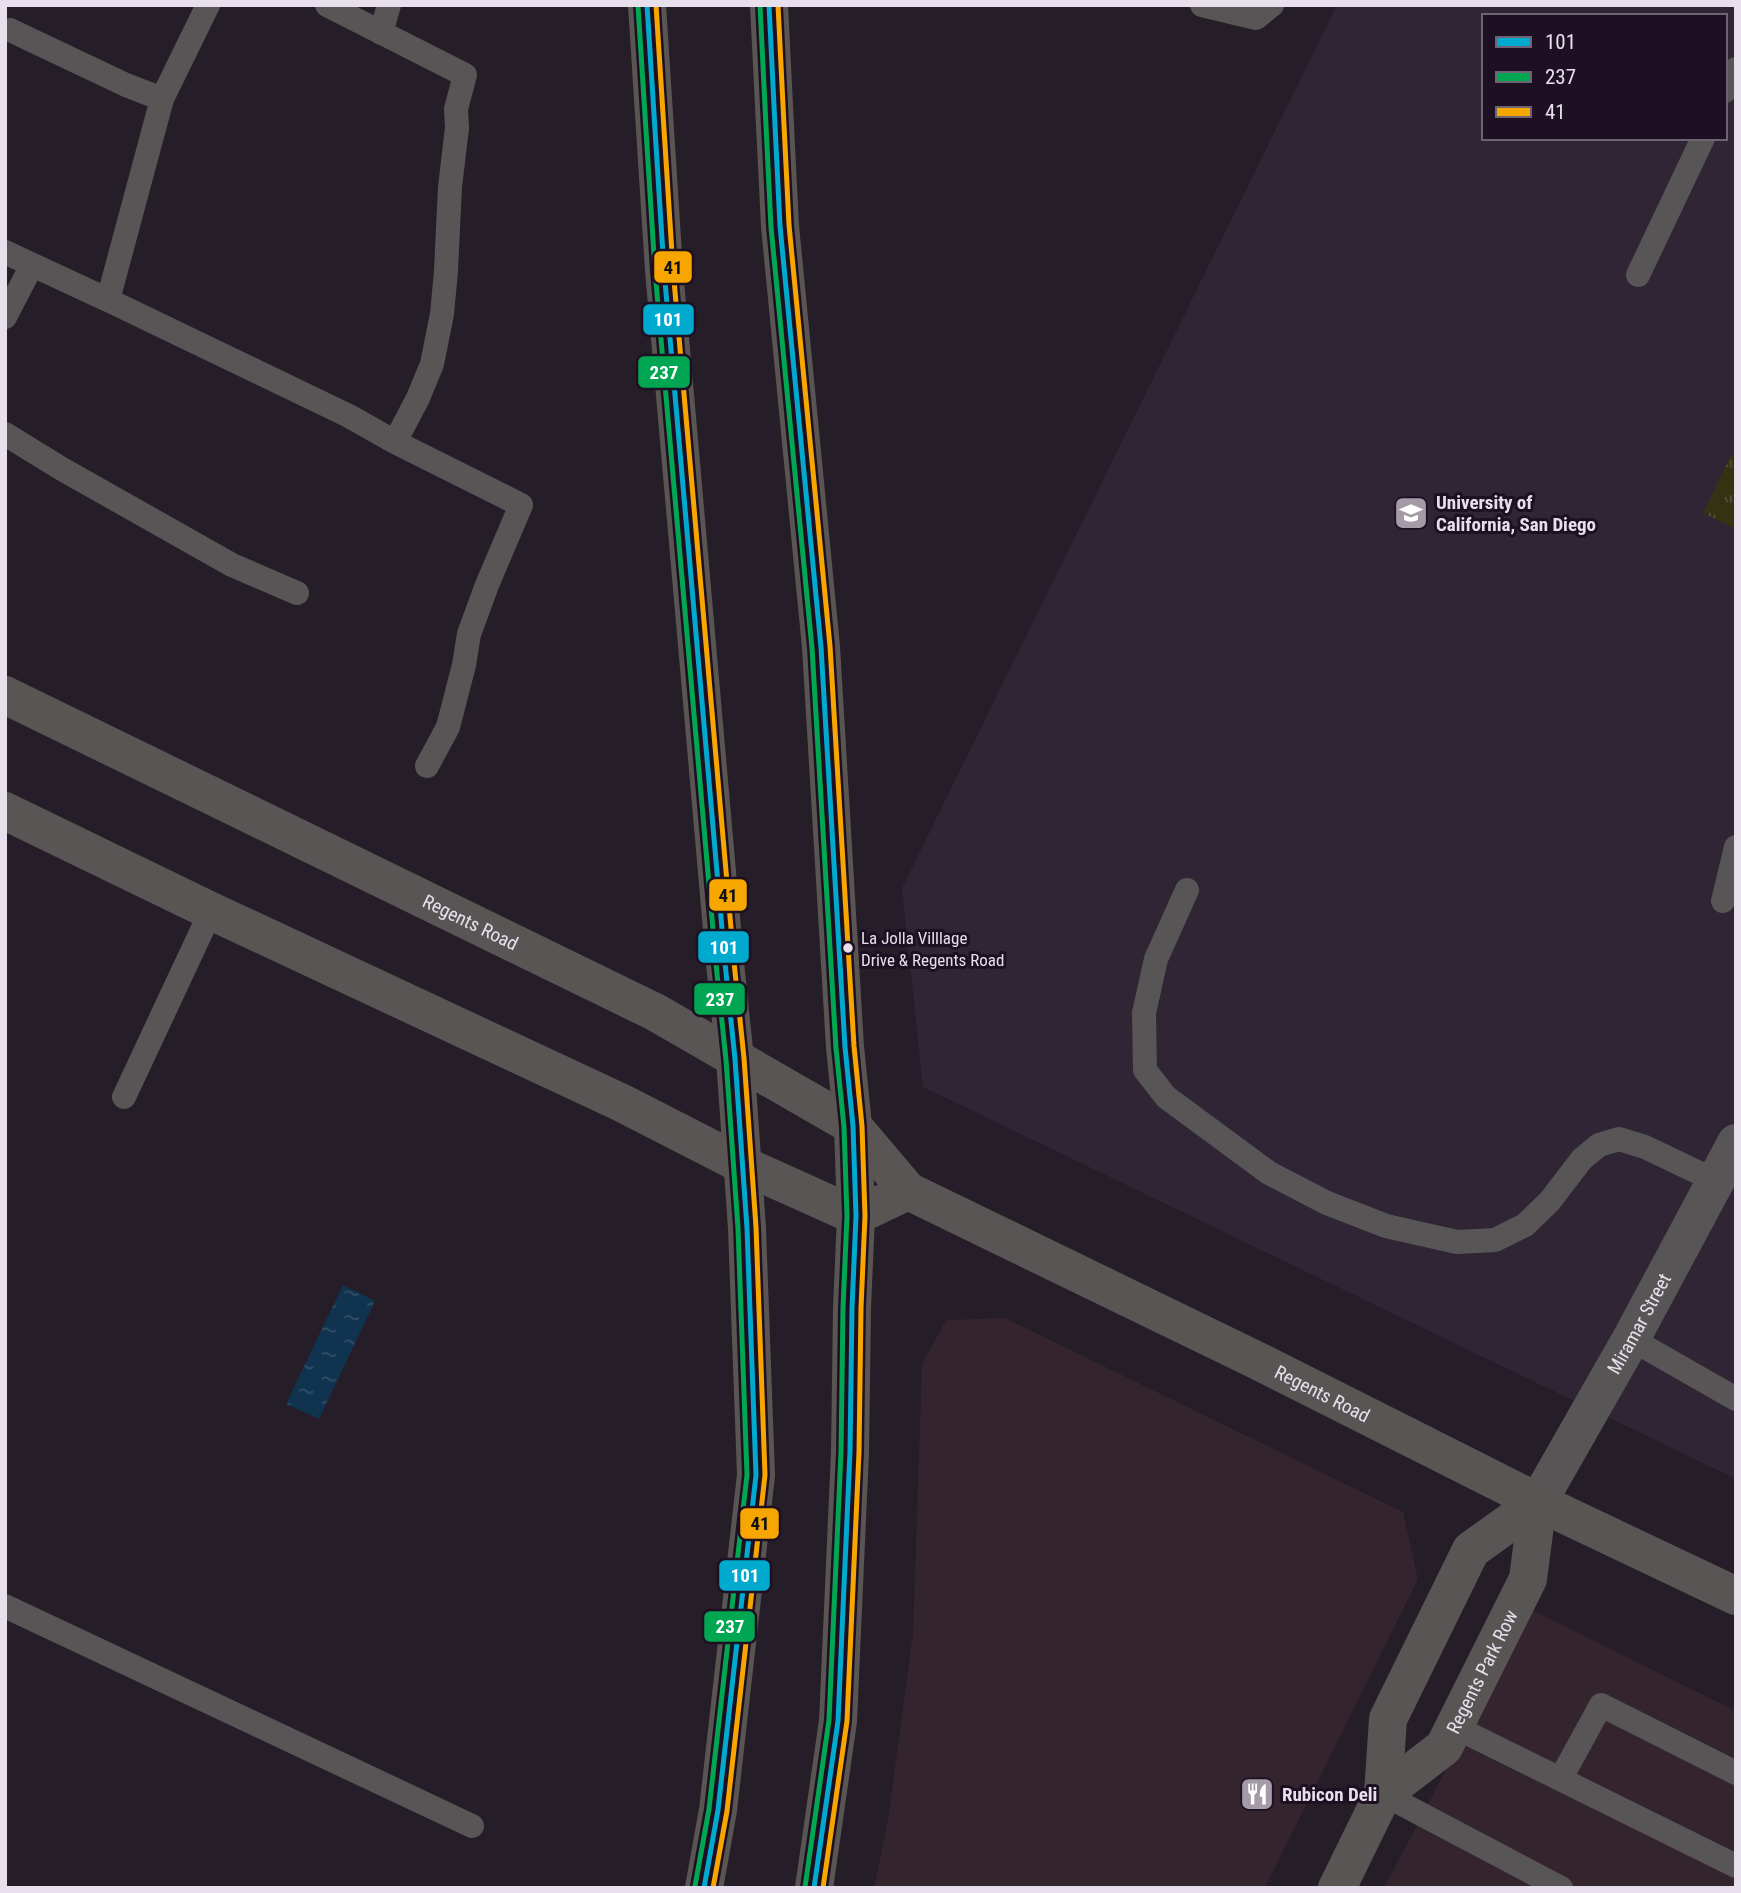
<svg xmlns="http://www.w3.org/2000/svg" width="1741" height="1893" font-family="'Roboto Condensed',sans-serif">
  <style>
    .commercial { fill: #34242d }
    .education { fill: #2f2534; fill-rule: evenodd }
    .grass { fill: url(#grass-tufts) }
    .water { fill: url(#water-ripples) }
    .lines { fill: none; stroke-linecap: round; stroke-linejoin: round }
    .lane { stroke: #585556; stroke-width: 24 }
    .street { stroke: #585556; stroke-width: 38 }
    .secondary { stroke: #595555; stroke-width: 38 }
    .primary { stroke: #585552; stroke-width: 38 }
    .bus-1-casing { stroke: #1d1022; stroke-width: 10 }
    .bus-2-casing { stroke: #1d1022; stroke-width: 10 }
    .bus-3-casing { stroke: #1d1022; stroke-width: 10 }
    .bus-1 { stroke: #00a9ce; stroke-width: 5 }
    .bus-2 { stroke: #00a651; stroke-width: 5 }
    .bus-3 { stroke: #f7a600; stroke-width: 5 }
    .bus-dot { fill: #e8dfec; stroke: #1d1022; stroke-width: 2.5 }
    .labels { text-anchor: middle; dominant-baseline: central; stroke-width: 6; stroke-linejoin: round; paint-order: stroke }
    .bus-label { font-size: 17px; fill: #e8dfec; stroke: #1d1022; text-anchor: start }
    .poi-label { font-size: 19px; font-weight: bold; fill: #e8dfec; stroke: #1d1022; text-anchor: start }
    .street-label { font-size: 19px; fill: #e8dfec; stroke: #1d1022 }
    .line-badge { stroke: #1d1022; stroke-width: 2.5 }
    .badge-label { font-size: 19px; text-anchor: middle; font-weight: bold; fill: #fff }
    .pale-badge-label { font-size: 19px; text-anchor: middle; font-weight: bold; fill: #111 }
  </style>
  <defs>
    <pattern id="grass-tufts" width="24" height="20" patternUnits="userSpaceOnUse" patternTransform="scale(1.75)"><rect width="24" height="20" fill="#333314"/><path d="M3 7l-1-3M5 7V3M7 7l1-3M15 17l-1-3M17 17v-4M19 17l1-3" fill="none" stroke="#515036"/></pattern>
    <pattern id="water-ripples" width="26" height="14" patternUnits="userSpaceOnUse" patternTransform="scale(1.75)"><rect width="26" height="14" fill="#10334f"/><path d="M2 4q2-2 4 0t4 0M15 11q2-2 4 0t4 0" fill="none" stroke="#335068"/></pattern>
  </defs>
  <rect width="100%" height="100%" fill="#251d28"/>
  <path class="commercial" d="M1005,1318l398,194 15,67 -153,309h-391l14,-68 25,-187 9,-269 24,-44z
    M1530,1609l206,102v177h-352z"/>
  <path class="education" d="M1337,5h399v1474l-813,-392 -21,-199zM1484,16h241v122h-241z"/>
  <path class="grass" d="M1731,455l5,2v72l-33,-16z"/>
  <path class="water" d="M343,1285l32,16 -56,118 -33,-15z"/>
  <g class="lines">
    <path class="lane" d="M1202,5l54,13 16,-13
      M10,30l116,55 36,14
      M381,33l8,-28
      M1725,91l11,-22
      M5,252l103,48 54,-201 46,-94
      M1638,275l65,-137
      M108,300l241,116 46,26 23,-44 14,-34 10,-50 4,-43 4,-84 7,-59 -1,-19 9,-34 -138,-70
      M5,317l27,-52
      M5,434l57,35 170,96 65,28
      M395,442l126,63 -34,80 -18,49 -5,31 -16,62 -21,39
      M1187,890l-31,69 -12,54 1,57 21,27 103,76 58,30 59,23 71,16 38,-2 30,-15 24,-23 33,-43 17,-14 20,-6 26,8 71,34
      M1723,901l13,-54
      M124,1097l87,-186
      M1631,1339l105,60
      M5,1606l467,220
      M1455,1727l281,139
      M1561,1778l40,-73 135,68
      M1383,1794l178,94"/>
    <path class="street" id="s1" d="M1538,1502l93,-163 105,-196"/>
    <g class="secondary">
      <path id="s2" d="M5,695l650,317 198,114 55,65 348,169 282,142 198,94"/>
      <path d="M5,811l206,100 411,192 121,62 113,51 52,-25"/>
      <path d="M1383,1794l5,-75 83,-169 67,-48"/>
      <path id="s3" d="M1337,1888l46,-94 61,-47 84,-168 10,-77"/>
    </g>
    <path class="primary" d="M647,5l17,265 61,693 10,96 12,169 9,247 -38,335 -14,78
      M769,5l11,221 41,421 24,400 8,79 3,90 -4,92 -2,144 -12,269 -24,167"/>
    <g class="bus-1-casing">
      <path id="bus-1" d="M647,5l17,265 61,693 10,96 12,169 9,247 -38,335 -14,78
        M769,5l11,221 41,421 24,400 8,79 3,90 -4,92 -2,144 -12,269 -24,167"/>
    </g>
    <g class="bus-2-casing">
      <path id="bus-2" d="M760,5l11,222 41,421 24,400 8,79 3,89 -4,92 -2,144 -12,268 -24,167
        M638,6l17,265 61,693 10,96 12,168 9,247 -38,334 -14,77"/>
    </g>
    <g class="bus-3-casing">
      <path id="bus-3" d="M656,5l17,264 61,693 10,96 12,169 9,248 -38,336 -14,77
        M778,5l11,220 41,421 24,400 8,80 3,90 -4,92 -2,144 -12,269 -24,167"/>
    </g>
    <use href="#bus-1" class="bus-1"/>
    <use href="#bus-2" class="bus-2"/>
    <use href="#bus-3" class="bus-3"/>
  </g>
  <defs>
    <g id="university-square" transform="scale(1.75)"><rect x="-9" y="-9" width="18" height="18" rx="4" fill="#a49ba7" stroke="#1d1022"/><path d="M0-5L7-2L0 1L-7-2ZM-4 1L0 2.5L4 1V4Q0 6-4 4Z" fill="#fff"/></g>
    <g id="restaurant-square" transform="scale(1.75)"><rect x="-9" y="-9" width="18" height="18" rx="4" fill="#a49ba7" stroke="#1d1022"/><path d="M-5-6h1v4h1v-4h1v4h1v-4h1v5L-1.5 .5V6h-2V.5L-5-1ZM5-6V6H3V1.5H1.5Q1.5-4 5-6Z" fill="#fff"/></g>
  </defs>
  <g fill-rule="evenodd">
    <use href="#university-square" x="1411" y="513"/>
    <use href="#restaurant-square" x="1257" y="1794"/>
  </g>
  <circle class="bus-dot" cx="848" cy="948" r="6"/>
  <g class="labels">
    <g class="bus-label">
      <text x="861" y="938">La Jolla Villlage<tspan x="861" dy="22">Drive &amp; Regents Road</tspan></text>
    </g>
    <g class="poi-label">
      <text x="1436" y="502">University of<tspan x="1436" dy="22">California, San Diego</tspan></text>
      <text x="1282" y="1794">Rubicon Deli</text>
    </g>
    <g class="street-label">
      <text stroke="none"><textPath href="#s2" startOffset="518">Regents Road</textPath></text>
      <text stroke="none"><textPath href="#s1" startOffset="205">Miramar Street</textPath></text>
      <text stroke="none"><textPath href="#s2" startOffset="1498">Regents Road</textPath></text>
      <text stroke="none"><textPath href="#s3" startOffset="266">Regents Park Row</textPath></text>
    </g>
  </g>
  <g class="line-badge">
    <rect x="653" y="250" width="40" height="34" rx="7" fill="#f7a600"/>
    <rect x="642" y="303" width="53" height="33" rx="7" fill="#00a9ce"/>
    <rect x="637" y="355" width="54" height="34" rx="7" fill="#00a651"/>
    <rect x="708" y="878" width="40" height="34" rx="7" fill="#f7a600"/>
    <rect x="697" y="930" width="53" height="34" rx="7" fill="#00a9ce"/>
    <rect x="693" y="982" width="53" height="34" rx="7" fill="#00a651"/>
    <rect x="739" y="1507" width="41" height="33" rx="7" fill="#f7a600"/>
    <rect x="718" y="1559" width="53" height="33" rx="7" fill="#00a9ce"/>
    <rect x="703" y="1610" width="53" height="33" rx="7" fill="#00a651"/>
  </g>
  <g class="badge-label">
    <text x="668" y="326">101</text>
    <text x="664" y="379">237</text>
    <text x="724" y="954">101</text>
    <text x="720" y="1006">237</text>
    <text x="745" y="1582">101</text>
    <text x="730" y="1633">237</text>
  </g>
  <g class="pale-badge-label">
    <text x="673" y="274">41</text>
    <text x="728" y="902">41</text>
    <text x="760" y="1530">41</text>
  </g>
  <rect width="1741" height="1893" fill="none" stroke="#e8dfec" stroke-width="14"/>
  <rect x="1482" y="14" width="245" height="126" fill="#1d1022" stroke="#6e6373" stroke-width="2"/>
  <rect x="1496" y="37" width="35" height="10" fill="#00a9ce" stroke="#6e6373" stroke-width="2"/>
  <text x="1545" y="49" font-size="21" fill="#e8dfec">101</text>
  <rect x="1496" y="72" width="35" height="10" fill="#00a651" stroke="#6e6373" stroke-width="2"/>
  <text x="1545" y="84" font-size="21" fill="#e8dfec">237</text>
  <rect x="1496" y="107" width="35" height="10" fill="#f7a600" stroke="#6e6373" stroke-width="2"/>
  <text x="1545" y="119" font-size="21" fill="#e8dfec">41</text>
</svg>
